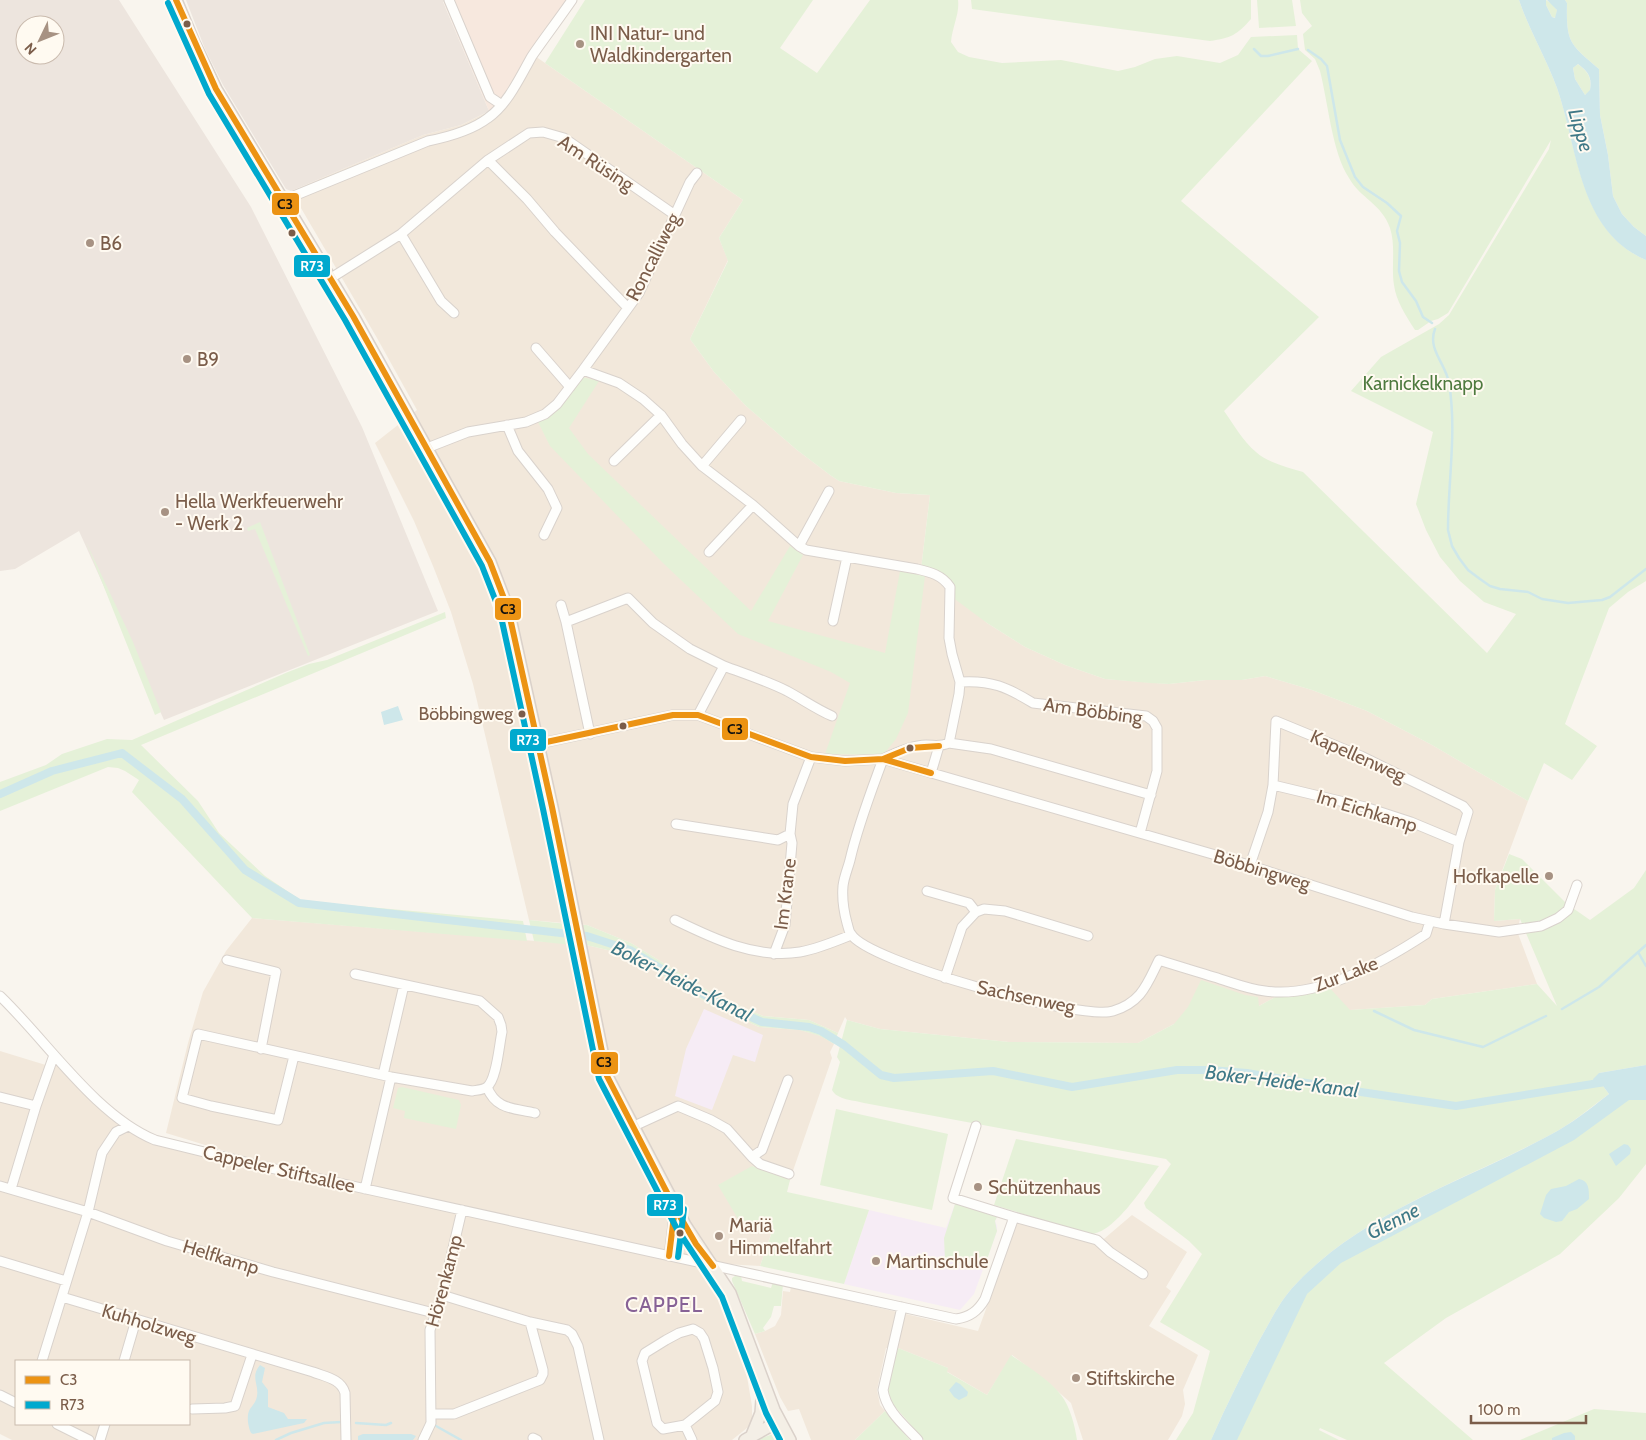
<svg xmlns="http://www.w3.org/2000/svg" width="1646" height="1440" font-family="Cabin,sans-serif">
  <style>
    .residential { fill: #f2e8db; fill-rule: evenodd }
    .commercial { fill: #f7e8de }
    .industrial { fill: #ede5de; fill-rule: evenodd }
    .education { fill: #f6ecf5 }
    .green { fill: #e5f1d8 }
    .water { fill: #cee7ea; fill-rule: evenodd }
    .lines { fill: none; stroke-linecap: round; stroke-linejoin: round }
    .stream { stroke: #cee7ea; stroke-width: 2.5 }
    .canal { stroke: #cee7ea; stroke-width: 8 }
    .minor-casing { stroke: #d9d2cc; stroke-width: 11 }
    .major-casing { stroke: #dad1ca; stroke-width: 14 }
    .minor { stroke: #fefefc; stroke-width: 9 }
    .major { stroke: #f4efe6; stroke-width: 11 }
    .bus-1-casing { stroke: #fffaf1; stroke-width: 10 }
    .bus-2-casing { stroke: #fffaf1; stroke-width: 10 }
    .bus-1 { stroke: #ec9313; stroke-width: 6 }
    .bus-2 { stroke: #00a9ce; stroke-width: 6 }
    .bus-dot { fill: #7b5d4a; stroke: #fffaf1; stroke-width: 2 }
    .poi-dot { fill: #a79283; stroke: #fffaf1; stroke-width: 2 }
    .labels { text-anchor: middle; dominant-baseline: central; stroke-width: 4; stroke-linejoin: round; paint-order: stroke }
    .bus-label { font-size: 18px; fill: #7b5d4a; stroke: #fffaf1; text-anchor: end }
    .poi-label { font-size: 19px; fill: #7b5d4a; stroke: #fffaf1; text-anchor: start }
    .street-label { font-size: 19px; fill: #7b5d4a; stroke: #fffaf1 }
    .park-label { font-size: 19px; fill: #4e7a3e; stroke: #fffaf1 }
    .water-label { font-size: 20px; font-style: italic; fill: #3f7987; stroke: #fffaf1 }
    .quarter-label { font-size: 21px; letter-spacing: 1px; fill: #876296; stroke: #fffaf1 }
    .line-badge { stroke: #fffaf1; stroke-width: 2 }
    .badge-label { font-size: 14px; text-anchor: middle; font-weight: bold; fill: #fff }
    .pale-badge-label { font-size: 14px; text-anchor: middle; font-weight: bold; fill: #111 }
  </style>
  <rect width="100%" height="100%" fill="#f9f5ee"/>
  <path class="residential" d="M532,54l211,146 -24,38 9,22 -38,79 24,33 32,34 51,44 33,25 9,6 57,12 34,2 -9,74 12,3 54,51 38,24 40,18 40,14 64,5 37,-4h36l23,-4 47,14 55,21 65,34 96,56 -33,89 -1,31 26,-2 -3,12 20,53 -105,15 -7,6 -75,5 -71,-15 -20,11 -85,18 -36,19 -129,-1 -129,-13 -33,-9 -2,-3 -7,16 -29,-13 -46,-4 -48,-21 -84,-52 -44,-18 -58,-5 -56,-236 -22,-72 -18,-46 -19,-45 -39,-78 42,-33 -40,-72 -86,-147 132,-56 38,-10 28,-14z
    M252,918l334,27 43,10 82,50 48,22 41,3 21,6 13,8 -4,8 2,6 -72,208 -52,-3 14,29 1,9 23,70 6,35v18l-20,16h-720l-12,-6v-383l49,15 2,-7 41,42 35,31 114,24 -75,-23 22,-90 15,-51 23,-41zM16,1361h173v63h-173z
    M1132,1215l55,37 -21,35 5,4 -22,35 49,29 -15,35 2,14 -3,12 -14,24h-85l-12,-37 -26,-23 -33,-25 -25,40 -41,-24 2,-3 -50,-20h-12l-9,42 3,15 5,6 -30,29h-44l-12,-31 -11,2 -8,-14 -25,-63 10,-3 10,-5 6,-11 2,-24 7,1 1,-5 187,44 40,-110 80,23z"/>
  <path class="commercial" d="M447,0h123l-71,105 -10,6 -46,-110z"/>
  <path class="industrial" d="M0,0h119l132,207 111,220 76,184 -274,109 -85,-189 -64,38 -15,2zM25,25h30v30h-30z
    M186,0h261l-4,2 46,109 -28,14 -38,10 -132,56 -5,-2 -63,-104 -18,-36z"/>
  <path class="education" d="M704,1009l59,26 -8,27 -22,-7 -21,55 -37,-14 11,-47z
    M955,1204l42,13 -2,4 2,5v5l-23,63 -14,16 -116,-26 25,-74 77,18z"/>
  <path class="green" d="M585,0h228l-33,48 37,25 53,-73h88c2,13 -6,28 -7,42l7,10 11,5 33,6 59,-3 57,11 17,-4 20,-8 22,-3 43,7 18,-8 13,-18 46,-2 1,14 14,12 -131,140 138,116 -95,94c10,14 19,30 32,41 12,11 32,15 47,20l184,181 29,-39 -32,-12 -24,-21 -20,-24 -14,-27 -10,-26 17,-72 -82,-41 30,-34 58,-33 10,-9 100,-166 2,-9 -103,173 -10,6 -7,2 -13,9h-3c-9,-14 -19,-29 -21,-45 -3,-19 2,-38 -4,-57 -8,-24 -30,-30 -41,-50 -17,-26 -21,-76 -29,-107l-5,-12 -10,-9 -2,-16 9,-8 -10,-13 -2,-13h219c10,30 27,58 38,88 21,60 22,143 89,172v321l-18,11 -19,16 -44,116 32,22 -25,34 -28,-17 -16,38 -96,-56 -65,-34 -55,-21 -47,-14 -23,4h-36l-37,4 -19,-1 -45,-4 -40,-14 -40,-18 -38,-24 -35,-26 -6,-17 -25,-11 9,-74 -34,-2 -57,-12 -9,-6 -33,-25 -51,-44 -32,-34 -24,-33 38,-78 -9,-23 24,-38 -198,-137z
    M971,0h280v19c-14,16 -20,19 -41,22l-238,-32z
    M1257,0h35l4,26 -37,2z
    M1546,0l6,4 5,6 -1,8 -4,-1 -6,-12z
    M1565,0h81v236l-12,-9 -12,-13 -9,-18 -5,-41 -8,-40 -1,-46c-29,-25 -33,-26 -32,-66z
    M1578,64c10,8 14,13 12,27l-5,4 -10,-16 -2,-11z
    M582,377l17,4 -30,47 19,26 163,157 39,-65 13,9 -35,66 117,32 15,-82 25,5 -17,137 -12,26 -13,16 -58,-1 25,-71 -19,-11 -93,-38 -75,-71 -113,-117 -12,-24z
    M260,522l50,133 -2,1 -53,-127 -7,2 -1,-3z
    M86,542l47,100 28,70 -6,3z
    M445,612l1,6 -305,127 57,56 21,32 46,43 37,25 221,20 4,20 -275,-23 -120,-126 7,-12 -14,-9 -7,-3 -10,-1 -108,44v-29l46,-17 16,-11 45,-15 25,1 156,-68 21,-8 18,-4z
    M1509,854l13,5 45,45 23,16 44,-32 12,-18v195l-47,8 4,13 6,8c-19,14 -38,30 -59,41 -86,46 -186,77 -254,149 -16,16 -26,38 -37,57 -17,33 -33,65 -48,99h-35l17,-27 17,-62 -50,-29 42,-68 -13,-13 -43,-33 -2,-5 27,-39 -5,-5 -302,-56c-10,-3 -27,-3 -32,-13l8,-28 -3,-5 10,-37 33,9 129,13 129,1 36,-19 14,-17 13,-27 44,15 13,2 1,9 20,-11 48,-10 23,25 75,-5 7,-6 105,-15 20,22 -37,-87 -26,2 1,-31z
    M529,920l39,4 4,21 -38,-4z
    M582,925h5l44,18 84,52 48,21 46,4 29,13 -4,11 -14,-8 -20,-6 -41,-3 -48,-22 -82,-50 -43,-10z
    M1646,1084v80l-27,34 -59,56 -114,64 -62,45 89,77h-126l-27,-12 -1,2 20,10h-122l98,-164z
    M402,1087l57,13 2,5 -5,24 -52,-11 1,-7 -12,-3 5,-20z
    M836,1109l112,25 -16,76 -112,-25z
    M1016,1139l143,27c-14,18 -46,70 -70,68l-95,-29z
    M752,1166l38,14 -3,12 82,18 -25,74 -84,-18 12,-34 -34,-13 -20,-34z
    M955,1204h3l39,13 -2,4 2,10 -13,37 -39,-8 -1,-22z
    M738,1274l3,1 1,6 29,7 2,-6 10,2 -2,22h-7l-3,11 -8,11 2,3 -10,3 -23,-53v-3z
    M898,1348l50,20 -1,4 40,23 24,-40c17,12 38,24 50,40 9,11 14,31 16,45h-153l-34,-39 -3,-11z
    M1594,1409l52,4v27h-71v-4l-23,2v2h-32z
    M885,1411l25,29h-55z
    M773,1434l9,6h-26z"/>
  <path class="water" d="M1519,0h27v5l6,12 3,1 2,-8 -10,-10h18l2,3c-1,40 3,41 32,66l1,46 8,40 5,41 9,18 12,13 12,9v24c-68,-29 -68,-112 -89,-172 -11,-30 -28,-58 -38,-88zM1578,64c11,8 14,14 12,26l-5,5 -10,-16 -2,-11z
    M398,706l5,14 -19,5 -3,-13z
    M1646,1065v35h-17l-55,40 -233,123 -34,31 -70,146h-26c15,-34 31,-66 48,-99 11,-19 21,-41 37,-57 67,-72 169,-103 254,-149 21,-11 40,-26 59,-41l-6,-8 -7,1 -3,-8 6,-6z
    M1624,1144l4,1 3,4 -1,5 -14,12 -7,-12z
    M1579,1179c10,2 10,10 10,20l-12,10 -8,3 -7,9 -6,1 -12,-4 -4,-4 6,-19 5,-6 15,-3z
    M260,1365l5,3 -3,14 6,8v17l16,6 4,6h19l-3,4 -51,11 -2,-1c-3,-6 -5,-18 -1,-24 3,-4 6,-7 7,-13 2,-12 -7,-19 3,-31z
    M956,1382l4,2 8,8 -1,4 -8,4 -5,-3 -5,-7z
    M1571,1432l4,4v4h-23v-2l12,-5z
    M363,1434h48l5,2 -3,4h-55v-4z"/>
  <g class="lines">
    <path class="stream" d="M1254,49l7,7h7l30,-7
      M1308,50l13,9 6,7 13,74 15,37 8,10 24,16 14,13 -4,15 3,12 -1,28 3,11 14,19 7,16 9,6
      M1435,329c-8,20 11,35 14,54 8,48 -1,98 -1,147l4,16 7,12 9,12 12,9 10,7 10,3 28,3 14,7 26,4 34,-3 8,-3 36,-28
      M1638,952l8,14
      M1562,1009l37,-22 47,-42
      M1374,1011l40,19 69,17 63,-31
      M356,1423l30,2 5,-2
      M436,1426l25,14
      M276,1440l15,-7 33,-10 17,-1"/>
    <path class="canal" d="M0,794l52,-23 70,-18 60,46 63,71 54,33 288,33 43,14 83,50 49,22 47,5 12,4 23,14 37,30 13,3 99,-7 79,16 105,-17h33l37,3 107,18 102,15 149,-24"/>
    <g class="minor-casing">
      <path id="minor" d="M449,0l41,97 12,8
        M488,160l41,-27 14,-1 21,6 111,77
        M284,200l144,-59c20,-4 43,-10 60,-23 20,-14 32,-41 44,-62 13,-19 27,-37 40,-56
        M401,234l40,67 13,12
        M331,278l70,-44 87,-74 39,39 28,33 72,75
        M536,348l34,39
        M583,370l36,13 24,16 18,16 21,29 20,22 51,39 46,41 7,4 111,19c13,3 25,6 33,18l-1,51 3,16 8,28 -1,12 -10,49c-9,4 -14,2 -23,2 -14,0 -31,8 -43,14
        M507,425l11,26 30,38 9,19 -13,27
        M427,448l41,-16 58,-10 19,-8 12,-10 26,-34 56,-77 51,-111 7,-9
        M614,461l47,-46
        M702,466l39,-46
        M799,546l30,-55
        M709,552l44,-47
        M561,605l5,17
        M833,621l14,-64
        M724,666c21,8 43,15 63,25 15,8 29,18 45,25
        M960,682c31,-2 47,5 73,21l113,13 7,5 4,7v43l-17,62
        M590,734l-24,-112 62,-24 25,25 37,26 34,17 -26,49
        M949,743l42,6 160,46
        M537,744l136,-29h25l113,42 34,4 38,-2 343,99 186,59 32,7 55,8 42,-6 17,-8 10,-8 9,-25
        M883,759c-12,33 -25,66 -33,101 -2,8 -6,17 -7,26 -1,12 1,26 4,37 1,3 2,9 4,11 16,28 231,87 262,77 29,-9 34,-27 46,-51 18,6 36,11 55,17 17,5 33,12 51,14 54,8 118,-29 161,-57l4,-13
        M931,773l8,-27
        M1273,785l92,22 46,15 48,20
        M676,824l102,16 12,-6 3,-30 18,-47
        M1250,865l18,-53 5,-27 3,-64 85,35 102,50 5,6 -9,30 -15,82
        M927,891l42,12 7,9
        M675,920c39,19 80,39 125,32 17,-3 34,-10 51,-17
        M774,954l11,-29 7,-82 -2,-9
        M227,960l49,12 -15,77
        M355,974l125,27 18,16 3,8 1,7c-3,13 -5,47 -15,55 -4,3 -10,3 -15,4l-81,-14 -26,112
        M945,978l17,-51 14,-15 8,-3 21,2 83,25
        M0,996c47,45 95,119 155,144l102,25 699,154c14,-2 22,-8 29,-20l29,-82 -61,-19 23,-72
        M294,1056l-16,64 -67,-14 -29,-8 16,-64 193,43
        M383,1075l21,-90
        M487,1087c9,23 27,21 48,26
        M0,1097l36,9
        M632,1127l46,-21 33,14 16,9 25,28 10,-7 26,-70
        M752,1157l8,7 29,10
        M0,1186l88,26 79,29 106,31 161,41
        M11,1189l25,-83 18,-51
        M1014,1217l83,23 13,12 33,22
        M669,1256l6,-48
        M0,1261l66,20
        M442,1295l88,27 37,8 5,4 6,12 21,94
        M62,1297l251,75c13,5 28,7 32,21l1,47
        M902,1307l-19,83c3,21 21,35 35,50
        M693,1329l7,4 4,6 9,29 5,24 -3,9 -30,24 -22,4 -6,-6 -15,-62 3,-8 21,-13 13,-7z
        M42,1361l46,-149 14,-59 14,-21 12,-6
        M124,1361l12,-41
        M0,1395l16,8
        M192,1409l33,-1 10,-2 17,-51
        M431,1414h23l86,-34 3,-6v-4l-13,-48
        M57,1424l32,16
        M685,1425l7,15
        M533,1438l4,2
        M100,1440l5,-16
        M423,1440l8,-17 -1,-93 12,-35 20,-85"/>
    </g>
    <g class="major-casing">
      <path id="major" d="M176,0l18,43 22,46 137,227 137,246 18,47 44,198 55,269 78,149 45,68 44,117 16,30
        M752,1435l9,-22 2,-27
        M745,1440l34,-19"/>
    </g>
    <use href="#minor" class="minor"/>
    <use href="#major" class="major"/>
    <g class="bus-1-casing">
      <path id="bus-1" d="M176,0l40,89 137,227 137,246 18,47 44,198 55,269 68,132 21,36 17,22
        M537,744l136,-29h25l113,42 34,4 38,-2 48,14
        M883,759l27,-11 29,-2
        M669,1256l6,-48"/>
    </g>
    <g class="bus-2-casing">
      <path id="bus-2" d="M168,3l41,91 136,226 137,246 18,46 43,197 56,270 78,150 45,68 44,116 14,27
        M678,1257l6,-48"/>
    </g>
    <use href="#bus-1" class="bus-1"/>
    <use href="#bus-2" class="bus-2"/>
  </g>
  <g class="bus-dot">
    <circle cx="187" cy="24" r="4.5"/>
    <circle cx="292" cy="233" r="4.5"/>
    <circle cx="522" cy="714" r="4.5"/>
    <circle cx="623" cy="726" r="4.5"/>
    <circle cx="910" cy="748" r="4.5"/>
    <circle cx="680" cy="1233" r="4.5"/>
  </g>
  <g class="poi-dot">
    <circle cx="580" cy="44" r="5"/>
    <circle cx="90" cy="243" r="5"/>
    <circle cx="187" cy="359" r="5"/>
    <circle cx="165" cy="512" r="5"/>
    <circle cx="1549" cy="876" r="5"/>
    <circle cx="978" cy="1187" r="5"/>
    <circle cx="719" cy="1236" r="5"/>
    <circle cx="876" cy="1261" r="5"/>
    <circle cx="1076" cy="1378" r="5"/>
  </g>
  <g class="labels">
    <g class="bus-label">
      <text x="513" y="714">Böbbingweg</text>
    </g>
    <g class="poi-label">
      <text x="590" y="33">INI Natur- und<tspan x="590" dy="22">Waldkindergarten</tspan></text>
      <text x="100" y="243">B6</text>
      <text x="197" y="359">B9</text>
      <text x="175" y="501">Hella Werkfeuerwehr<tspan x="175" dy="22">- Werk 2</tspan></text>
      <text x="1539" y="876" text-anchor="end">Hofkapelle</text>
      <text x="988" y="1187">Schützenhaus</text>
      <text x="729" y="1225">Mariä<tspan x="729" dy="22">Himmelfahrt</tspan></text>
      <text x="886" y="1261">Martinschule</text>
      <text x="1086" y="1378">Stiftskirche</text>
    </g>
    <g class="street-label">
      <text transform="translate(596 163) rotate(33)">Am Rüsing</text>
      <text transform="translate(653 257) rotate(-63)">Roncalliweg</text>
      <text transform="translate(1093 711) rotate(8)">Am Böbbing</text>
      <text transform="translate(1358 756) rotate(24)">Kapellenweg</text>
      <text transform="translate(1367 811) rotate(17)">Im Eichkamp</text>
      <text transform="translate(1262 870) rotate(17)">Böbbingweg</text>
      <text transform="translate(785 894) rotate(-83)">Im Krane</text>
      <text transform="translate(1346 974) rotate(-21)">Zur Lake</text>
      <text transform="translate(1026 997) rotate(12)">Sachsenweg</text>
      <text transform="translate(279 1169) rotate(13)">Cappeler Stiftsallee</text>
      <text transform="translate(221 1257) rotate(17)">Helfkamp</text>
      <text transform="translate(444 1281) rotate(-75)">Hörenkamp</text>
      <text transform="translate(149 1324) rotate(17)">Kuhholzweg</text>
    </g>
    <g class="park-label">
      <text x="1423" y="383">Karnickelknapp</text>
    </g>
    <g class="water-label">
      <text transform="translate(1581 130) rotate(73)">Lippe</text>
      <text transform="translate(682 981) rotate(27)">Boker-Heide-Kanal</text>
      <text transform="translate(1282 1081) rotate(7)">Boker-Heide-Kanal</text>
      <text transform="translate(1393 1221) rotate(-27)">Glenne</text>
    </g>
    <g class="quarter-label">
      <text x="664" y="1304">CAPPEL</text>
    </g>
  </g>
  <g class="line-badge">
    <rect x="271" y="192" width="29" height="24" rx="5" fill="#ec9313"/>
    <rect x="293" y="254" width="38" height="24" rx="5" fill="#00a9ce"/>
    <rect x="494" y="597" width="28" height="24" rx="5" fill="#ec9313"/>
    <rect x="721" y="717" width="28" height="24" rx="5" fill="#ec9313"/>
    <rect x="509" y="728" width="38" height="24" rx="5" fill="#00a9ce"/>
    <rect x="590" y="1051" width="29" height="24" rx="5" fill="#ec9313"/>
    <rect x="646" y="1193" width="38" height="24" rx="5" fill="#00a9ce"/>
  </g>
  <g class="badge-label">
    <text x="312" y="271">R73</text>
    <text x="528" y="745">R73</text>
    <text x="665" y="1210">R73</text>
  </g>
  <g class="pale-badge-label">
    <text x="285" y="209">C3</text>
    <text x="508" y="614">C3</text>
    <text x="735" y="734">C3</text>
    <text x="604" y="1067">C3</text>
  </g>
  <rect x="15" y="1360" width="175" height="65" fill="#fffaf1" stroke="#cabbae"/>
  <rect x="25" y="1376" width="25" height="8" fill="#ec9313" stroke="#cabbae"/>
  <text x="60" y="1385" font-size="15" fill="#7b5d4a">C3</text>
  <rect x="25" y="1401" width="25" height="8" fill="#00a9ce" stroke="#cabbae"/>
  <text x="60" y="1410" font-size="15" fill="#7b5d4a">R73</text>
  <g transform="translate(40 40) rotate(227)"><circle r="24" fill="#fffaf1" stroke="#cabbae"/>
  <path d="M0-4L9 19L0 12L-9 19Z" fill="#a79283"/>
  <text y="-8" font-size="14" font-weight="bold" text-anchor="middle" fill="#7b5d4a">N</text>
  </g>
  <path d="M1471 1415v8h115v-8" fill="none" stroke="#7b5d4a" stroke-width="2.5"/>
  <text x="1478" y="1415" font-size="15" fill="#7b5d4a" stroke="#fffaf1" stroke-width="4" paint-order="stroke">100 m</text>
</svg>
